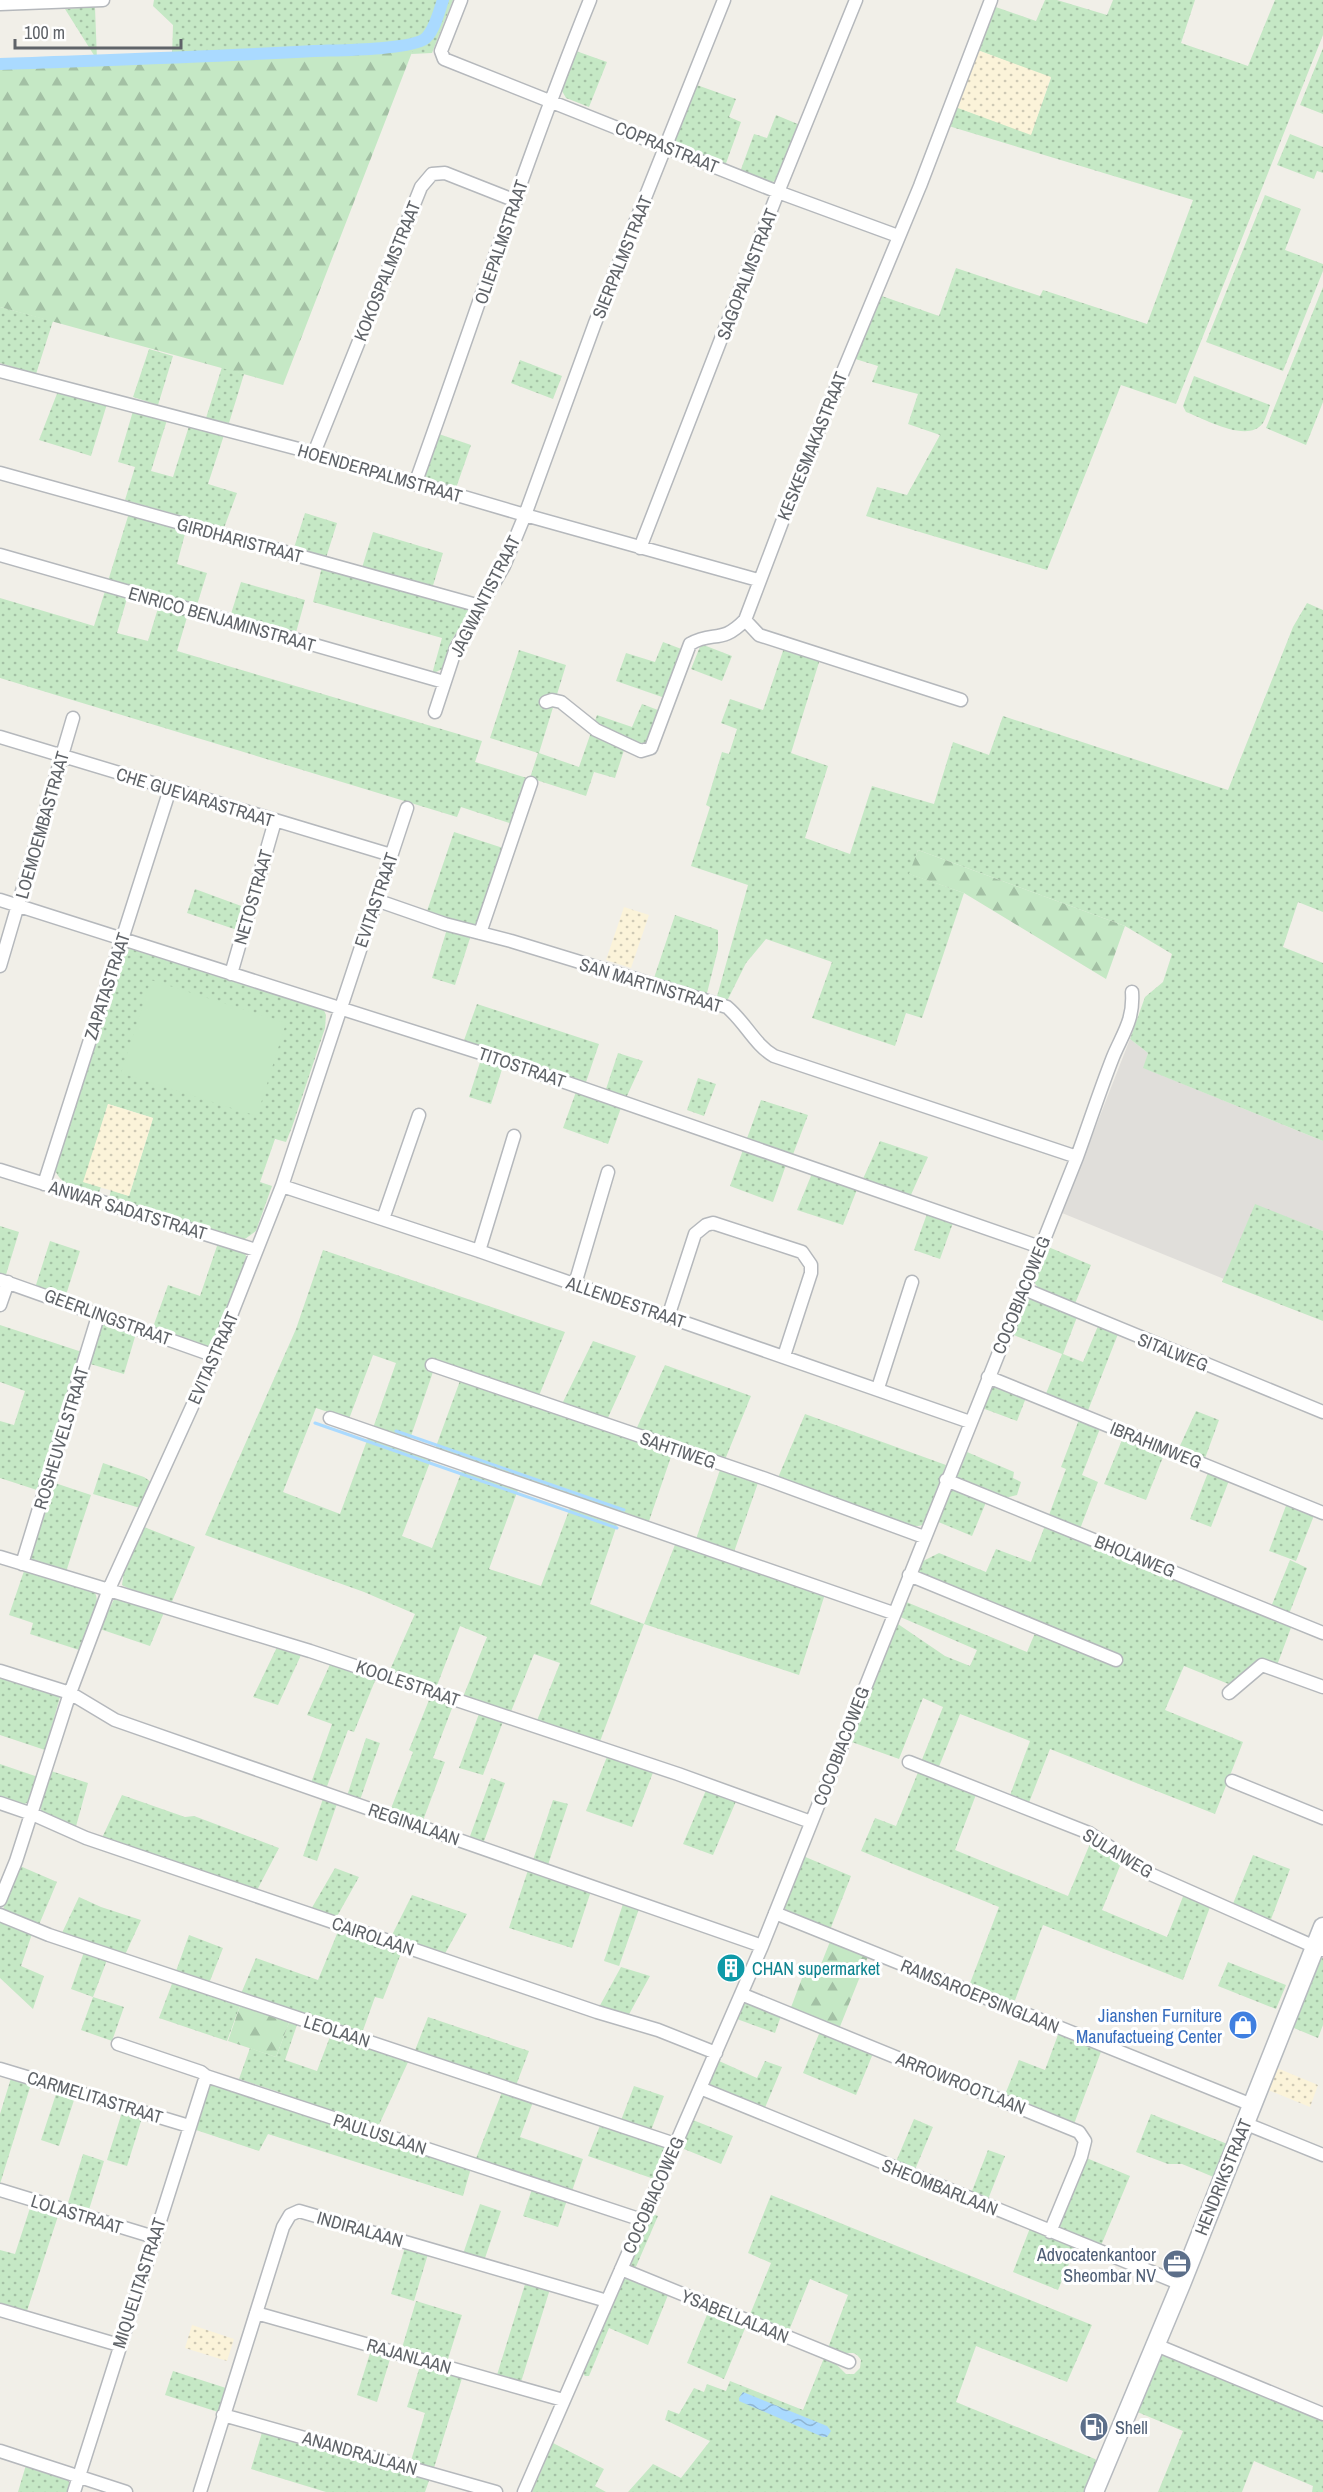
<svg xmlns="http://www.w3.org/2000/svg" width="1323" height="2492" font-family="'Archivo Narrow',sans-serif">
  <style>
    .industrial { fill: #e0deda }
    .grass { fill: url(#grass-dots) }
    .forest { fill: url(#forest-firs) }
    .sand { fill: url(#sand-dots) }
    .pitch { fill: #c5e8c5 }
    .water { fill: url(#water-waves) }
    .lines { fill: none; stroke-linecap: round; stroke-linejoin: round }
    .stream { stroke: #aadaff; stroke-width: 3 }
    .canal { stroke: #aadaff; stroke-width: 12 }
    .street-casing { stroke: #b5b8bc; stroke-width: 15 }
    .secondary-casing { stroke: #b6babf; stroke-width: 21 }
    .street { stroke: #fff; stroke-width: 12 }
    .secondary { stroke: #fff; stroke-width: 18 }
    .labels { text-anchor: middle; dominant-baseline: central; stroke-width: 6; stroke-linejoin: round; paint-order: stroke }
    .street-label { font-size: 18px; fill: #5f6368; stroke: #fff }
    .culture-label { font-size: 18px; fill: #0d838f; stroke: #fff; text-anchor: start }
    .shop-label { font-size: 18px; fill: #366cbe; stroke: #fff; text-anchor: end }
    .service-label { font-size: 18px; fill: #4e5e75; stroke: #fff; text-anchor: end }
  </style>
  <defs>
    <pattern id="grass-dots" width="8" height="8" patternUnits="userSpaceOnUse" patternTransform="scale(1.5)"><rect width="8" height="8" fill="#c5e8c5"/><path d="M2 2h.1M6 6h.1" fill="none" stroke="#a3c0a4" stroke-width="1.8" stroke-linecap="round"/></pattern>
    <pattern id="forest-firs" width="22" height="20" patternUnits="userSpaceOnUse" patternTransform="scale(1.5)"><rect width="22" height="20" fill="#c5e8c5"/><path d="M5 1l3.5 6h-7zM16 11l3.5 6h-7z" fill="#a3c0a4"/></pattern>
    <pattern id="sand-dots" width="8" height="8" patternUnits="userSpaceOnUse" patternTransform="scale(1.5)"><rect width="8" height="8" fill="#fbf3d9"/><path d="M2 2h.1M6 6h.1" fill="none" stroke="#cec8b4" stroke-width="1.8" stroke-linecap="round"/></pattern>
    <pattern id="water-waves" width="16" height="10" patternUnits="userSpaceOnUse" patternTransform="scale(1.5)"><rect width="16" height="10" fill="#aadaff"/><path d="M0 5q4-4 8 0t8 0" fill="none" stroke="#8eb4d2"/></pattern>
  </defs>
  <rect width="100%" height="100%" fill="#f1efe8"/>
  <path class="industrial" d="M1130,1039l18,14 -4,15 179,73v90l-68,-26 -31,74 -162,-66z"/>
  <path class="grass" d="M154,0h299l-21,53 -21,1 5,-12 -42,6 -202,10 1,-33 -20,-19z
    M1045,0h12l50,15 6,-15h82l-14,43 67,23 27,-66h48v35l-147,369 -55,-19 -74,185 -181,-54 11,-29 30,8 33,-60 -32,-11 10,-30 -46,-12 6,-16 -29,-9 27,-63 63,22 17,-48 84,28 3,-6 104,34 46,-124 -251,-76 8,-19 81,29 20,-56 -79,-30 18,-43 46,16z
    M95,7l2,53 -32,-51z
    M1323,48v66l-23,-9z
    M576,51l31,11 -18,45 -23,-9 -4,-7z
    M694,84l42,15 -7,18 12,5 -16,44 -46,-19 -4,-6z
    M776,115l24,10 -23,56 -10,2 -27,-11 14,-38 13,4z
    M1290,134l33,13v26l-6,-2 -3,8 -37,-14z
    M1265,195l36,14 -16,41 38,14v7l-40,100 -77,-29z
    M1323,287v115l-17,43 -40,-17z
    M0,307l53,14 -17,53 -36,-11z
    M149,349l24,7 -15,49 -25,-8z
    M520,360l42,16 -9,23 -42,-16z
    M222,367l22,7 -15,49 -23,-5z
    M1194,376l76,29c-2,6 -4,13 -7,18 -15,21 -58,-4 -77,-11l-3,-6z
    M58,391l49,13 -16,52 -52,-16z
    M133,411l34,9 -16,51 22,6 16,-51 35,9 -16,49 29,9 -13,35 -99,-28 10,-33 -17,-5z
    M436,433l35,12 -15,43 -24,-7 -8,-6z
    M129,513l57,17 -9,34 30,9 -11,35 -88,-27z
    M305,513l32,10 -12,38 -32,-10z
    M373,532l70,21 -12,39 -70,-21z
    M322,567l146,42 1,4 -18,28 -9,28 -10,5 10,-36 -129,-36z
    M241,582l64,18 -10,36 -65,-19z
    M106,588l22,7 -11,38 31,8 11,-36 29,9 -11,37 305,90 -7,21 52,16 -15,46 -51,-17 -4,10 -457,-139v-80l94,28z
    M1307,603l16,7v302l-25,-10 -15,45 40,16v178l-180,-73 5,-15 -18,-14 15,-42 18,-15 9,-28 -47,-28 -207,-76 -8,24 54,19 -42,125 -16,-5 -11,33 -83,-28 20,-56 -66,-23 -20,24 -20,40 -10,-3 32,-115 -57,-19 19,-59 -4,-2 16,-53 7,2 8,-25 -16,-6 9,-24 33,11 21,-62 36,11 -29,94 37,13 -23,72 45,16 22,-68 62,18 19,-62 36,13 14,-39 225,74 65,-163z
    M663,642l21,8 -19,48 -49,-17 10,-28 29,9z
    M701,644l31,12 -10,25 -31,-12z
    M519,650l47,15 -27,88 40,14 18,-52 35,12 10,-23 16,6 -14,39 -18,-5 -11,34 -21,-6 -8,24 -56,-18 8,-25 -48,-15z
    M454,832l49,16 -24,76 -4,2 -49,-12z
    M195,889l49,18 -7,23 -50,-17z
    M675,915l43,15v19l-12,48 -53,-16z
    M447,929l24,6 -16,50 -23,-7z
    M130,946l193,62 3,7 -1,13 -33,99 -6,15 -11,-3 -15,43 12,4 -16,45 -11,8 -136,-41 2,-8 18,6 24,-78 -45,-14 -24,78 17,5 -3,8c-16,-6 -38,-8 -43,-26l67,-214z
    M477,1004l122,40 -14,41 -122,-42z
    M618,1053l25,8 -17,37 -21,-6z
    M482,1056l22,7 -13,41 -22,-7z
    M698,1078l18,6 -12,32 -17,-6z
    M577,1089l45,16 -14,39 -45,-16z
    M761,1100l47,15 -16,42 -46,-16z
    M880,1141l48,16 -18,40 -48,-16z
    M744,1147l43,15 -14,40 -43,-16z
    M813,1171l45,16 -15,38 -46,-15z
    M1255,1204l68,27v90l-101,-39z
    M928,1211l26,9 -14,39 -26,-9z
    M0,1226l19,6 -14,46 -5,-1z
    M50,1241l30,10 -15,47 -30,-10z
    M218,1243l27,9 2,9 -33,85 -6,3 -56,-19 16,-45 32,11z
    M1046,1246l45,19 -17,41 -35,-17 -5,-7z
    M323,1250l242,82 -27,66 -104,-29 -25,73 -36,-14 23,-65 -23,-8 -24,64 -33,-11 -33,84 57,22 29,-79 63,22 -30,79 30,12 31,-80 56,19 -30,82 52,17 30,-81 47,17 -28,82 54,20 32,-82 149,52 -26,81 -155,-51 -45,120 -63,-21 24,-60 -26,-9 -24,60 -47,-17 24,-60 -27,-11 -24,62 -47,-16 26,-58 -51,-22 -159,-57 91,-206z
    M1031,1298l46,19 -14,37 20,8 15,-36 20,8 -31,79 -42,-17 17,-42 -51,-20 15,-34z
    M101,1321l36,9 -13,44 -37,-11z
    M0,1325l85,28 -45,138 -40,-13v-57l14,4 11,-34 -25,-9z
    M593,1341l43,15 -30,66 -45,-16z
    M665,1365l86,31 -27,66 -89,-30z
    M461,1378l212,73 -25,73 -214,-72z
    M993,1384l34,11 -10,26 -35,-13z
    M1196,1411l23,9 -15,41 -26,-11z
    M805,1414l141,51 -23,60 -10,2 -136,-47z
    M1080,1417l21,9 -19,49 16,7 -18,47 -31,-14 17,-46 -5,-2z
    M1124,1435l41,17 -19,48 -42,-16z
    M967,1452l47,20 -1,6 8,4 -4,13 -12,3 -47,-18 -3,-4 3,-9h3z
    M103,1463l41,14 7,5 -11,26 -47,-14z
    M721,1467l38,13 -25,72 -38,-13z
    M1209,1470l21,8 -19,49 -21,-8z
    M52,1482l39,13 -25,77 -35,-11 -2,-5z
    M952,1489l35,11 -15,36 -36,-15 14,-31z
    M1287,1503l28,10 -19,48 -27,-10z
    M1046,1523l246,102 -16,43 -15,-6 -30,23 -47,-19 -19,44 78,32 -28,72 -165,-65 -22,56 -19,-7 21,-57 -70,-27 -22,55 -17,-7 22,-55 -20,-9 -24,61 -50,-18 46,-119 50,34 25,10 7,-16 -79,-34 6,-15 123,51 8,-19 -120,-53 4,-17 20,-10 47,19 10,-23 35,13z
    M144,1527l51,20 -24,57 -36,-12 -13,-7 2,-15z
    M1290,1560l17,8 -18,46 -18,-7z
    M25,1568l69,23c10,15 -9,44 -15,59l-49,-16 3,-11 -24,-8z
    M115,1597l50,13 -15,36 -50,-17z
    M278,1645l24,8 -24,52 -25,-8z
    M332,1660l45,16 -23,56 -6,-2 -22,59 -15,-6 21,-59 -25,-9z
    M0,1673l58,21 2,3 -15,53 -45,-15z
    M431,1695l23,8 -21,55 12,4 -23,61 -32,-12 23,-59 -4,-2z
    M480,1711l24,8 -21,56 -24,-7z
    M366,1738l14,5 -20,57 -13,-4z
    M608,1754l46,16 -22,57 -46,-16z
    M0,1764l38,13c-10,29 -7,32 -38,23z
    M919,1770l58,22 -22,58 113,46 24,-57 30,22 -20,49 65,27 17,-43 26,13 -27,73 -140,-55 -29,78 -45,-17 30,-79 -138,-56 14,-33 21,8z
    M51,1771l37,12 -13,47 -34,-17v-12z
    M491,1778l14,5 -22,61 -14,-5z
    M707,1788l30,11 -24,56 -30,-11z
    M122,1795l63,22 9,-1 85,32 -24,46 -154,-54z
    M324,1796l14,5 -21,60 -14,-5z
    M553,1800l15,4 -20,61 -15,-5z
    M1253,1855l37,14 -20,53 -38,-16z
    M803,1856l48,20 -21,54 -45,-21 -1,-6z
    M20,1866l37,16 -19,45 -33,-15 -2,-3z
    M529,1867l63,21 -20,60 -63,-20z
    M335,1868l24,9 -24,43 -25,-9z
    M412,1895l55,19 -24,43 -53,-18z
    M79,1897l22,10 40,13 -17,37 -63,-22z
    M624,1901l16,5 -21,60 -15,-5z
    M0,1921l33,10 -12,35 23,10 -11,33 -33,-31z
    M339,1929l63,22 -19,48 -8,-2 -14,39 -121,-40 16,-38 62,22z
    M189,1935l34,13 -15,38 -33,-12z
    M84,1952l23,8 -14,37 31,10 -12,34 -31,-11 12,-33 -22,-8z
    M1323,1958v67l-5,13 -29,-12 30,-67z
    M1228,1962l58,23 -10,24 -58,-23z
    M621,1967l29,9 -23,42 -29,-9z
    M173,1981l68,22 -14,38 -68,-23z
    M745,2001l37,12 -7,20 -38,-14z
    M428,2017l101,34 -14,37 -101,-35z
    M290,2020l8,2 -13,38 32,11 14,-37 78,26 -32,69 -96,-32 1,-4 -43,-14 11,-31 26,9z
    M821,2029l53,22 -18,44 -53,-22z
    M1059,2032l43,17 -28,75 -70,-27 15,-37 26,10z
    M719,2061l38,17 8,-17 17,6 -18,43 -55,-25z
    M11,2078l20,6 -31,100v-70z
    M214,2084l257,84 -8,28 -195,-62 -9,17 -66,-22 14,-41z
    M634,2086l30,10 -14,37 -30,-10z
    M57,2091l18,6 -16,49 -18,-6z
    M502,2092l31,10 -13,35 63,22 -12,35 -96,-33z
    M122,2112l20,6 -15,48 -20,-6z
    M1151,2114l79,31 -14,33 -34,-14h-14l-32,-12z
    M914,2119l19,8 -19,45 -19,-8z
    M693,2120l40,16 -12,28 -37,-15v-9z
    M601,2123l65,24 -12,32 -66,-23z
    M988,2150l17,6 -18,46 -17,-6z
    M83,2154l21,7 -16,52 -21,-7z
    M1084,2157l46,19 -30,72 -40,-16 -4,-9z
    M532,2189l35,11 -9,27 -35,-11z
    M771,2195l321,130 -25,57 -91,-36 -20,56 139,57 4,3 -10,30h-461l25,-28 28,14 29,-37 -45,-21 3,-10 11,4 15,-26 10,4 3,-8 19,7 4,-10 73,29 21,-52 11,5 11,11h8l6,-6 1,-8c-6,-9 -9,-7 -18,-6 -5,0 -11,-4 -15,-6l20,-53 -38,-16 -22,54 -39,-16 22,-54 -23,-10z
    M480,2204l21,7 -17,50 -21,-7z
    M31,2205l28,8 -33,101 -26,-8v-56l15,4z
    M651,2213l7,3 -23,53 -7,-5z
    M1030,2228l46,19 -18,43 -45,-18z
    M405,2247l23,7 -14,47 -23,-7z
    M628,2278l40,17 -20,50 -39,-17 -20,48h-4l-3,-4 39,-91z
    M526,2281l24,8 -29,93 -24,-7z
    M416,2301l46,14 -15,47 -45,-14z
    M709,2310l37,16 -22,53 -37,-16z
    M371,2350l20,6 -14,46 -20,-7z
    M1162,2354l161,64v74h-11l1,-6 -59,-25 -12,31h-84l25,-61 -48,-20 25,-56z
    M421,2363l42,12 -30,96 -23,-7 15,-51 -18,-6z
    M173,2371l53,17 -8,24 -53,-17z
    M264,2426l168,46 -7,20h-99l-75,-23z
    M553,2443l51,26 -9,17 11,6h-74z
    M26,2465l41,13 3,6 -1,8h-51z"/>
  <path class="forest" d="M416,42l-133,343 -283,-78v-242l374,-17z
    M918,850l207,76 -19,53 -142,-86 -55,-19z
    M831,1939l38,15 -30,75 -49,-19 14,-37 12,4z
    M241,2003l49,17 -14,37 -48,-16z"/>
  <path class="sand" d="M972,48l79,29 -20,58 -81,-30z
    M624,907l25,8 -18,53 -25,-8z
    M108,1104l45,14 -24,78 -46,-14z
    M1272,2066l46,19 -8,22 -47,-19z
    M192,2325l42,14 -7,22 -42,-13z"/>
  <path class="pitch" d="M151,980l135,43 -29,93 -136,-43z"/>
  <path class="water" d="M743,2392l84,34 4,5 -4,6h-4l-84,-36v-3z"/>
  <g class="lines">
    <path class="stream" d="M315,1423l302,105
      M396,1431l228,79"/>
    <path class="canal" d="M0,64c105,-4 210,-7 314,-13 25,-1 89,-1 109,-11 11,-6 16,-29 20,-40"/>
    <g class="street-casing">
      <path id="street" d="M461,0l-20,51 3,8 334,133 120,44
        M0,4l103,-4
        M0,371l314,82 211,62 233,65
        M314,453l107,-266 11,-13 13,-1 71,28
        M0,473l480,133
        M415,484c58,-161 111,-325 175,-484
        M640,548l138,-356 78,-192
        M0,555l444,127
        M745,620l14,15 202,65
        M546,702l6,-2 9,2 35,28 45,21 10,-3 39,-104c23,-14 31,1 55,-24l53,-140 122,-294 71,-186
        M435,712l21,-64 48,-82 21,-51 70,-192 129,-323
        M0,737l391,118
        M0,900l484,154 556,193
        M376,900l69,24 66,17 216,66c18,15 28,38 47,49l303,101
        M480,933l51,-150
        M0,966l73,-248
        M231,974l44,-153
        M0,1170l256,80
        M44,1184l126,-395
        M282,1186l197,65 491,171
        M383,1219l36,-104
        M479,1251l35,-115
        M0,1280l215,76
        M575,1284l33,-112
        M1024,1289l299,123
        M0,1305l8,-23
        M668,1317l27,-83 11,-9 7,-2 89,29 9,13v8l-27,83
        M432,1365l331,113 161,59
        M988,1377l335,136
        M878,1388l34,-106
        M330,1418l563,195
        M946,1480l377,153
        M0,1557l310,94 368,123 133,48
        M22,1564l77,-251
        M909,1575l207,85
        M0,1671l70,22 45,27 647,226
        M1229,1693l33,-28 61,22
        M909,1762l180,71 59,40 174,77
        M1232,1781l91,37
        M0,1803l32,11 54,24 511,174 61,18 58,23
        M0,1900l16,-39 54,-168 39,-104 106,-233 67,-170 125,-378
        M775,1913l477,192
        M0,1915l49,20 626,209
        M741,1994l338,138 6,9 -4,16 -31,75
        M118,2044l83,28 5,4 436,144
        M0,2069l189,57
        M700,2088l481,196
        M1244,2123l79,32
        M0,2190l154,47
        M621,2269l228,93
        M0,2310l119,35
        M256,2313l307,87
        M1156,2345l167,69
        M223,2415l273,77
        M0,2451l126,41
        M74,2492l132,-416
        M200,2492l83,-265 7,-12 9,-4 308,90
        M524,2492l238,-546 315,-789c12,-33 23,-67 36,-100 10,-24 21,-37 19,-65"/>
    </g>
    <g class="secondary-casing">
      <path id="secondary" d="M1094,2492l87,-208 142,-357"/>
    </g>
    <use href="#street" class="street"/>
    <use href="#secondary" class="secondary"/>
  </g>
  <defs>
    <g id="building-disc" transform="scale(1.5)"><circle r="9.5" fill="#0f9aa8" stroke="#fff"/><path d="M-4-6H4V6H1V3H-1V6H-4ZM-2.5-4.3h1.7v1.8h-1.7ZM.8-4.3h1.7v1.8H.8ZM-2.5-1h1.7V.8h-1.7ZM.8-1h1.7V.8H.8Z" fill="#fff"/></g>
    <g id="shop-disc" transform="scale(1.5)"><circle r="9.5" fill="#3f7fe0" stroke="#fff"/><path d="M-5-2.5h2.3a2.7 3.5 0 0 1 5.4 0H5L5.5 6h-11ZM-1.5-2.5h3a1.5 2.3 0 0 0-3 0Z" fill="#fff"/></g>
    <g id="office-disc" transform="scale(1.5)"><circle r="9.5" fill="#5c6f8a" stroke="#fff"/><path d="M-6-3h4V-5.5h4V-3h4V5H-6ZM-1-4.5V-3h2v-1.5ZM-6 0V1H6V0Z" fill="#fff"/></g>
    <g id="fuel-disc" transform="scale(1.5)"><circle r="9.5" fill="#5c6f8a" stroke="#fff"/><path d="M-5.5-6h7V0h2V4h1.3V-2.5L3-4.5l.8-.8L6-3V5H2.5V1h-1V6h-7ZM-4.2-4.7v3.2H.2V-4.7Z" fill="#fff"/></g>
  </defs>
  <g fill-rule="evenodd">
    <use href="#building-disc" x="731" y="1968"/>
    <use href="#shop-disc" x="1243" y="2025"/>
    <use href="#office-disc" x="1177" y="2264"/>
    <use href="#fuel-disc" x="1094" y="2427"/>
  </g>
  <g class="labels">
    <g class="street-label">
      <text transform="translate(667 147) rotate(22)">COPRASTRAAT</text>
      <text transform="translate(501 242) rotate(-71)">OLIEPALMSTRAAT</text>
      <text transform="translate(622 257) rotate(-68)">SIERPALMSTRAAT</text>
      <text transform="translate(387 271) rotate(-68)">KOKOSPALMSTRAAT</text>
      <text transform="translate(747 274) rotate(-69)">SAGOPALMSTRAAT</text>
      <text transform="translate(812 446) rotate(-68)">KESKESMAKASTRAAT</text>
      <text transform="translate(380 473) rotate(16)">HOENDERPALMSTRAAT</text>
      <text transform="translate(240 540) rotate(15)">GIRDHARISTRAAT</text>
      <text transform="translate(485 596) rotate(-63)">JAGWANTISTRAAT</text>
      <text transform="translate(222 619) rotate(16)">ENRICO BENJAMINSTRAAT</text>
      <text transform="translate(195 797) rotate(17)">CHE GUEVARASTRAAT</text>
      <text transform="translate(42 825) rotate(-74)">LOEMOEMBASTRAAT</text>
      <text transform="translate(253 897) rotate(-74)">NETOSTRAAT</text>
      <text transform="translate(376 900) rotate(-71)">EVITASTRAAT</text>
      <text transform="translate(651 985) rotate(17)">SAN MARTINSTRAAT</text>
      <text transform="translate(107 986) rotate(-72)">ZAPATASTRAAT</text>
      <text transform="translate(522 1067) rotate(19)">TITOSTRAAT</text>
      <text transform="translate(128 1210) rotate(17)">ANWAR SADATSTRAAT</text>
      <text transform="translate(1021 1295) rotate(-68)">COCOBIACOWEG</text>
      <text transform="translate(626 1302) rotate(19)">ALLENDESTRAAT</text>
      <text transform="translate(108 1317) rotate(20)">GEERLINGSTRAAT</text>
      <text transform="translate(1173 1352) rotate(22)">SITALWEG</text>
      <text transform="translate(213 1358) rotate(-66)">EVITASTRAAT</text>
      <text transform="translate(61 1438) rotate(-73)">ROSHEUVELSTRAAT</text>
      <text transform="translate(1156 1445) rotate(22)">IBRAHIMWEG</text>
      <text transform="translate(678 1450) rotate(19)">SAHTIWEG</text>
      <text transform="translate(1135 1556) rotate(22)">BHOLAWEG</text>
      <text transform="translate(408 1683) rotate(19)">KOOLESTRAAT</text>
      <text transform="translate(841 1746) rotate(-69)">COCOBIACOWEG</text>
      <text transform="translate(414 1824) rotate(19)">REGINALAAN</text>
      <text transform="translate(1118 1853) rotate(31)">SULAIWEG</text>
      <text transform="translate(373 1936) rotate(19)">CAIROLAAN</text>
      <text transform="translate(980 1996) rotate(22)">RAMSAROEPSINGLAAN</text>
      <text transform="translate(337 2031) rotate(18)">LEOLAAN</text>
      <text transform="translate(961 2083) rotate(22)">ARROWROOTLAAN</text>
      <text transform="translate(95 2097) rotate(17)">CARMELITASTRAAT</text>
      <text transform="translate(380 2134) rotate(18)">PAULUSLAAN</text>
      <text transform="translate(1223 2177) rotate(-68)">HENDRIKSTRAAT</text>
      <text transform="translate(940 2187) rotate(22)">SHEOMBARLAAN</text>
      <text transform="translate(653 2195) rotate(-66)">COCOBIACOWEG</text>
      <text transform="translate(77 2214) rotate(17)">LOLASTRAAT</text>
      <text transform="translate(360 2229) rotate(16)">INDIRALAAN</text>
      <text transform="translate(139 2283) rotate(-72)">MIQUELITASTRAAT</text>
      <text transform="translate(735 2316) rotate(22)">YSABELLALAAN</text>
      <text transform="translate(409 2356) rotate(16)">RAJANLAAN</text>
      <text transform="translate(360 2453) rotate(16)">ANANDRAJLAAN</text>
    </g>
    <g class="culture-label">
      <text x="752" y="1968">CHAN supermarket</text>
    </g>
    <g class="shop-label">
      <text x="1222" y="2015">Jianshen Furniture<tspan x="1222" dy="21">Manufactueing Center</tspan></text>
    </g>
    <g class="service-label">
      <text x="1156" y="2254">Advocatenkantoor<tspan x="1156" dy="21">Sheombar NV</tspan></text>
      <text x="1115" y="2427" text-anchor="start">Shell</text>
    </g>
  </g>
  <path d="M15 39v9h166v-9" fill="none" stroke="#5f6368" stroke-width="3"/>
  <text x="24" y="39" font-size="18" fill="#5f6368" stroke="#ffffff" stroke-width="4.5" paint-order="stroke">100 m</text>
</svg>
